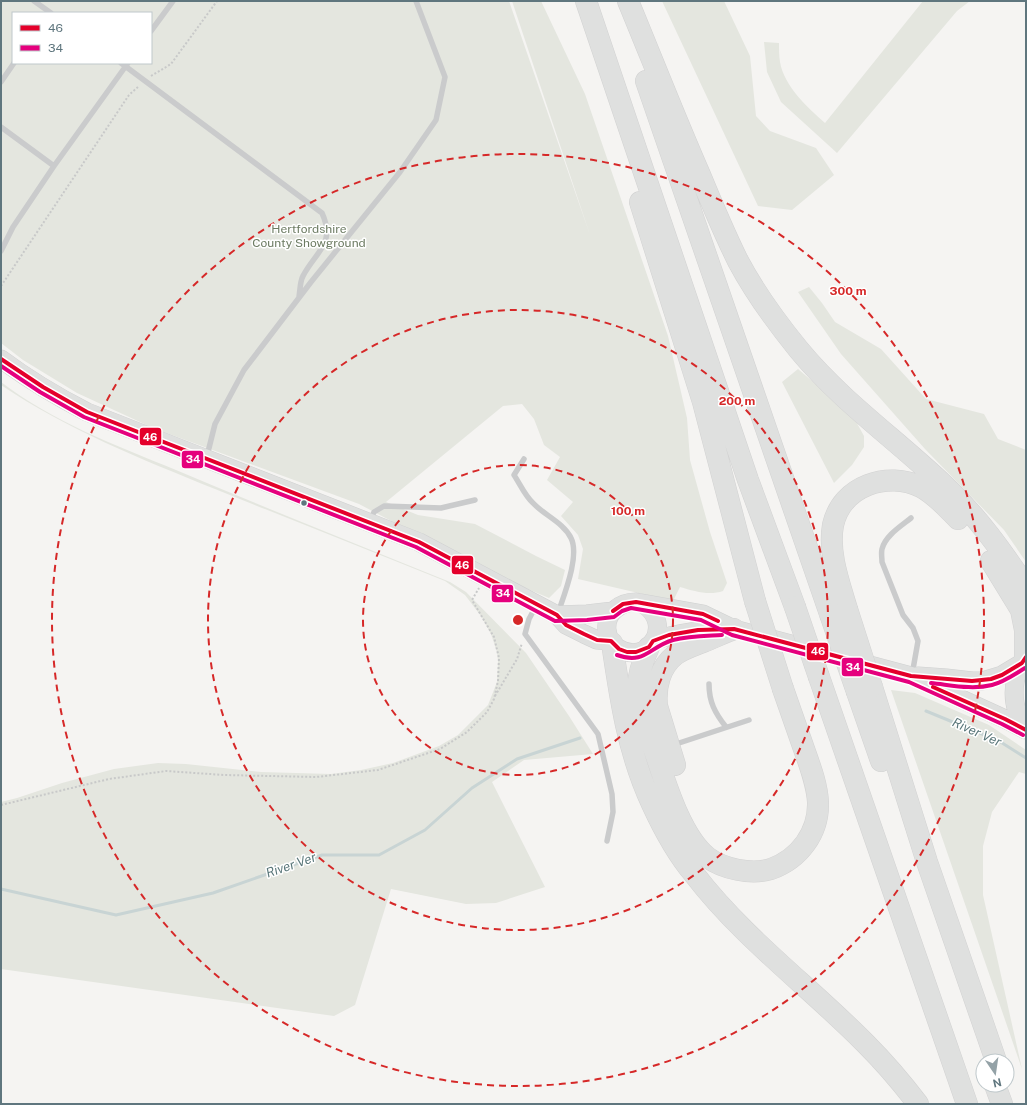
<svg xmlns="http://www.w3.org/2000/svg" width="1027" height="1105" font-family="'Public Sans',sans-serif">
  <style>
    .green { fill: #e4e6df; fill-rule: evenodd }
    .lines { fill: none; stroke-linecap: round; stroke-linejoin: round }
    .stream { stroke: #c8d4d4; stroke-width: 3 }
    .primary-casing { stroke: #d0d1d1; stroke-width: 19 }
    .motorway-casing { stroke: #d2d2d2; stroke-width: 22 }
    .path { stroke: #c8c9c9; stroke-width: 2; stroke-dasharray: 2 2; stroke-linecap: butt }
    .service { stroke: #cacbcc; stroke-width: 5.5 }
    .primary { stroke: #dfe0df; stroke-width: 18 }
    .motorway { stroke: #dfe0df; stroke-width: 21 }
    .motorway-bridge-casing { stroke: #d2d2d2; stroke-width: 22; stroke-linecap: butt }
    .motorway-bridge { stroke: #dfe0df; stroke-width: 21 }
    .bus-1-casing { stroke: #fff; stroke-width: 7 }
    .bus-2-casing { stroke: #fff; stroke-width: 7 }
    .bus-1 { stroke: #e4002b; stroke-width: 4 }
    .bus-2 { stroke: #e5007d; stroke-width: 4 }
    .ring { fill: none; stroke: #d62828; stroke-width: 2; stroke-dasharray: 7 5 }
    .bus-dot { fill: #5f767e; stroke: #fff; stroke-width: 1.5 }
    .labels { text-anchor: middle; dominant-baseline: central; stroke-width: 3; stroke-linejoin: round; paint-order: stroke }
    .park-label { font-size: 12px; fill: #6c7b62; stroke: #fff }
    .water-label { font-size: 13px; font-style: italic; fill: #5a777a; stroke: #fff }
    .centre { fill: #d62828; stroke: #fff; stroke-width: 2 }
    .ring-label { font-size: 12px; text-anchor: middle; font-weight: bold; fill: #d62828; stroke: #fff; stroke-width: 3; stroke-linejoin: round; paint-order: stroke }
    .line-badge { stroke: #fff; stroke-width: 1.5 }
    .badge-label { font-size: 11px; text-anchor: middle; font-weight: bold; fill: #fff }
  </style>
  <rect width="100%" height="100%" fill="#f5f4f2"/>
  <path class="green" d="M1,1h508l81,234 -78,-234h29l44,93 83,242 19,82 3,42 20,72 17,51 -4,8c-14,5 -29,0 -43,-4l-7,14 -95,-22 5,-30 -5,-14 -17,-19 12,-14 -26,-22 13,-23 -16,-12 -10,-26 -12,-15 -19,2 -117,96 32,13 57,9 61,32 29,14 -4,16 -12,12 -59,-25 -131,-69 -206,-76 -76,-35 -54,-33 -22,-17zM13,13h138v50h-138z
    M662,1h62l26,55 6,60 14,15 46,17 18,27 -42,35 -34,-4z
    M923,1h47l-13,10 -120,142 -56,-51 -14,-30 -3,-30 15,1c0,6 0,13 1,19 4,24 28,46 45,61z
    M809,287l13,16 13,19 46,27 45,50 58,15 14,25 28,11v112l-22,-32 -79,-81 -84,-95 -43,-62z
    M798,369l55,47 11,20v11l-12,18 -18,18 -52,-101z
    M1,382c52,40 114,63 175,88 90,38 182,75 274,112l16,10 60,61 43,63 24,38 -69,6 -32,22 53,105 -49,16 -30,1 -75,-15 -36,116 -21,11 -333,-47v-167l16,-4 45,-15 52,-14 44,-6 28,1 75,8 70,2 30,-4 32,-7 46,-17 19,-11 30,-30 9,-23 1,-21 -1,-9 -6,-18 -10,-18 -16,-21 -20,-14c-76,-31 -153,-61 -230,-92 -74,-30 -147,-59 -214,-104z
    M891,690l24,3 74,32 37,25v24l-7,-2 -27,40 -9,34v49l39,174z"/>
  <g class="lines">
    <path class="stream" d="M926,711l73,30 27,17
      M1,889l115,26 97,-22 109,-38h57l46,-25 47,-42 45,-29 63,-21"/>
    <g class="primary-casing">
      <path id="primary" d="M1,359c28,21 55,37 86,53l332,130 138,73 9,10 18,9 13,6 14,1
        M643,604c32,20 5,63 -25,44 -6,-3 -10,-10 -11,-18 -2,-17 13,-28 29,-28l67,12 31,15 177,47 94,43 21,11
        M557,615l30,-1 26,-3
        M653,641c26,-9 50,-11 76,-12
        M1024,659c-13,20 -14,49 2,68
        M918,676l28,2 26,3h10l20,-6 20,-12"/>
    </g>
    <g class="motorway-casing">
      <path id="motorway" d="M586,1l162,479 47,127
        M628,1c24,58 47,117 72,174 12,29 24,58 38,86 17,32 39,62 61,89 43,52 98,90 146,136 32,30 57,65 81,101
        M646,81l184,533
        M640,202l63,200 52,199
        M991,561l30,49 4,20v28
        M847,609c-8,-27 -19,-56 -14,-84 9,-40 55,-54 88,-38 15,8 26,21 37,32
        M612,643c8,55 16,110 40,161 11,24 25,50 42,70 49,64 116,113 172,170 19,19 36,39 52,60
        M649,647c-6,13 -11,26 -11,40 0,21 10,42 16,62 11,32 26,86 53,108 16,12 44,18 64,12 28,-10 48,-36 47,-67 -1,-18 -8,-36 -14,-53 -7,-20 -14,-40 -21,-60
        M819,677l148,427
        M872,687l55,175 69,199
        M857,692l24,69
        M675,765l-18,-59c-2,-19 3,-39 18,-51 8,-6 18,-9 28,-13 10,-4 21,-9 31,-13
        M995,1085l7,19"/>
    </g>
    <path class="path" d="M151,76l20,-12 46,-63
      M1,286l128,-191 10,-9
      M495,696l22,-37 5,-16
      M1,805l108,-26 57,-8 58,4 92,2 62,-7 62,-21 27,-17 20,-20 7,-13 4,-18 1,-23 -5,-21 -22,-37 7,-12"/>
    <path class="service" d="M34,1l17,12
      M151,31l22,-30
      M121,63l201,150c14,31 -6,38 -19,63 -3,5 -3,15 -4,21
      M1,82l13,-19
      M1,127l53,39
      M1,251l12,-24 41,-61 74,-103
      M207,456l8,-32 29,-54 67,-88 89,-110 36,-52 9,-43 -29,-76
      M524,459l-10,16c6,9 11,21 19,28 11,12 31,20 38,35 9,18 -7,57 -13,75
      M911,518c-10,8 -26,18 -29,31 -1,4 0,9 0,13l21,53 10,13 5,13 -6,34
      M370,521l4,-9 10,-6 57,2 34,-8
      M536,606l-7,13 -4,15 73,100 14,60 1,18 -6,29
      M709,684c0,18 6,29 17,43
      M673,745l76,-25"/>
    <use href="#primary" class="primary"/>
    <use href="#motorway" class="motorway"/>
    <g class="motorway-bridge-casing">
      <path id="motorway-bridge" d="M755,601l28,88
        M795,607l24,70
        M847,609l25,78
        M830,614l27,78"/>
    </g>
    <use href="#motorway-bridge" class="motorway-bridge"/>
    <g class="bus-1-casing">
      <path id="bus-1" d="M1,359l42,28 44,25 332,130 138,73 9,10 18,9 13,6 14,1
        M613,611l10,-7 13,-2 67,12 15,7
        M611,641l8,8 8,3h9l13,-5 4,-6 16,-6 29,-5 36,-1 177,47 61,5 19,-2 11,-4 20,-12 4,-6
        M933,687l72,32 21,11"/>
    </g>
    <g class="bus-2-casing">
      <path id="bus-2" d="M1,366l39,26 44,25 332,130 139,74 32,-1 27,-3 8,-6 9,-3 70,12 31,15 177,47 93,42 21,11
        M617,655c28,10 32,-8 56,-15 16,-4 33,-4 49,-5
        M931,683c20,2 41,7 61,2 12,-3 23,-11 33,-17"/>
    </g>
    <use href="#bus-1" class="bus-1"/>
    <use href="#bus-2" class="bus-2"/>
  </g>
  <g class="ring">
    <circle cx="518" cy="620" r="155"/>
    <circle cx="518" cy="620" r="310"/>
    <circle cx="518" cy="620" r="466"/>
  </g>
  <circle class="bus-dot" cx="304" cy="503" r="3.5"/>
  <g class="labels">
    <g class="park-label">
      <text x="309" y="229">Hertfordshire<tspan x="309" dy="14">County Showground</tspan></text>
    </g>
    <g class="water-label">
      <text transform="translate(977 732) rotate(24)">River Ver</text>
      <text transform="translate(291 865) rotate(-19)">River Ver</text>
    </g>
  </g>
  <circle cx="518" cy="620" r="6" class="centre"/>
  <g class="ring-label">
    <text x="848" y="295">300 m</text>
    <text x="737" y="405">200 m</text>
    <text x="628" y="515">100 m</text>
  </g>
  <g class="line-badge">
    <rect x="139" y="427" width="23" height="19" rx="4" fill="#e4002b"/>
    <rect x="181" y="450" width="23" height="19" rx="4" fill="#e5007d"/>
    <rect x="451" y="555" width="23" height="20" rx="4" fill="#e4002b"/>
    <rect x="491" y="584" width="23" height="19" rx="4" fill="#e5007d"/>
    <rect x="806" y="642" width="23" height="19" rx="4" fill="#e4002b"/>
    <rect x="841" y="657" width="23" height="20" rx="4" fill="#e5007d"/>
  </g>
  <g class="badge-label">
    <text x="150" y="441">46</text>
    <text x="193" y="463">34</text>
    <text x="462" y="569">46</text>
    <text x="503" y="597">34</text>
    <text x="818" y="655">46</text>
    <text x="853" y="671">34</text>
  </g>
  <rect width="1027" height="1105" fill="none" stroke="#5f767e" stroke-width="4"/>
  <rect x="12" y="12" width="140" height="52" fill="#ffffff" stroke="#bfc8cb"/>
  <rect x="20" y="25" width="20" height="6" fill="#e4002b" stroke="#bfc8cb"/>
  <text x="48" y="32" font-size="12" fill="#5f767e">46</text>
  <rect x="20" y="45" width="20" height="6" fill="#e5007d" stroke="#bfc8cb"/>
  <text x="48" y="52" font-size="12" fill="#5f767e">34</text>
  <g transform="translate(995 1073) rotate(167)"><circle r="19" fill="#ffffff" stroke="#bfc8cb"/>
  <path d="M0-3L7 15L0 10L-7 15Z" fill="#94a2a7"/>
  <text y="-6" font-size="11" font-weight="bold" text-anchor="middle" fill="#5f767e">N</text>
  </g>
</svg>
